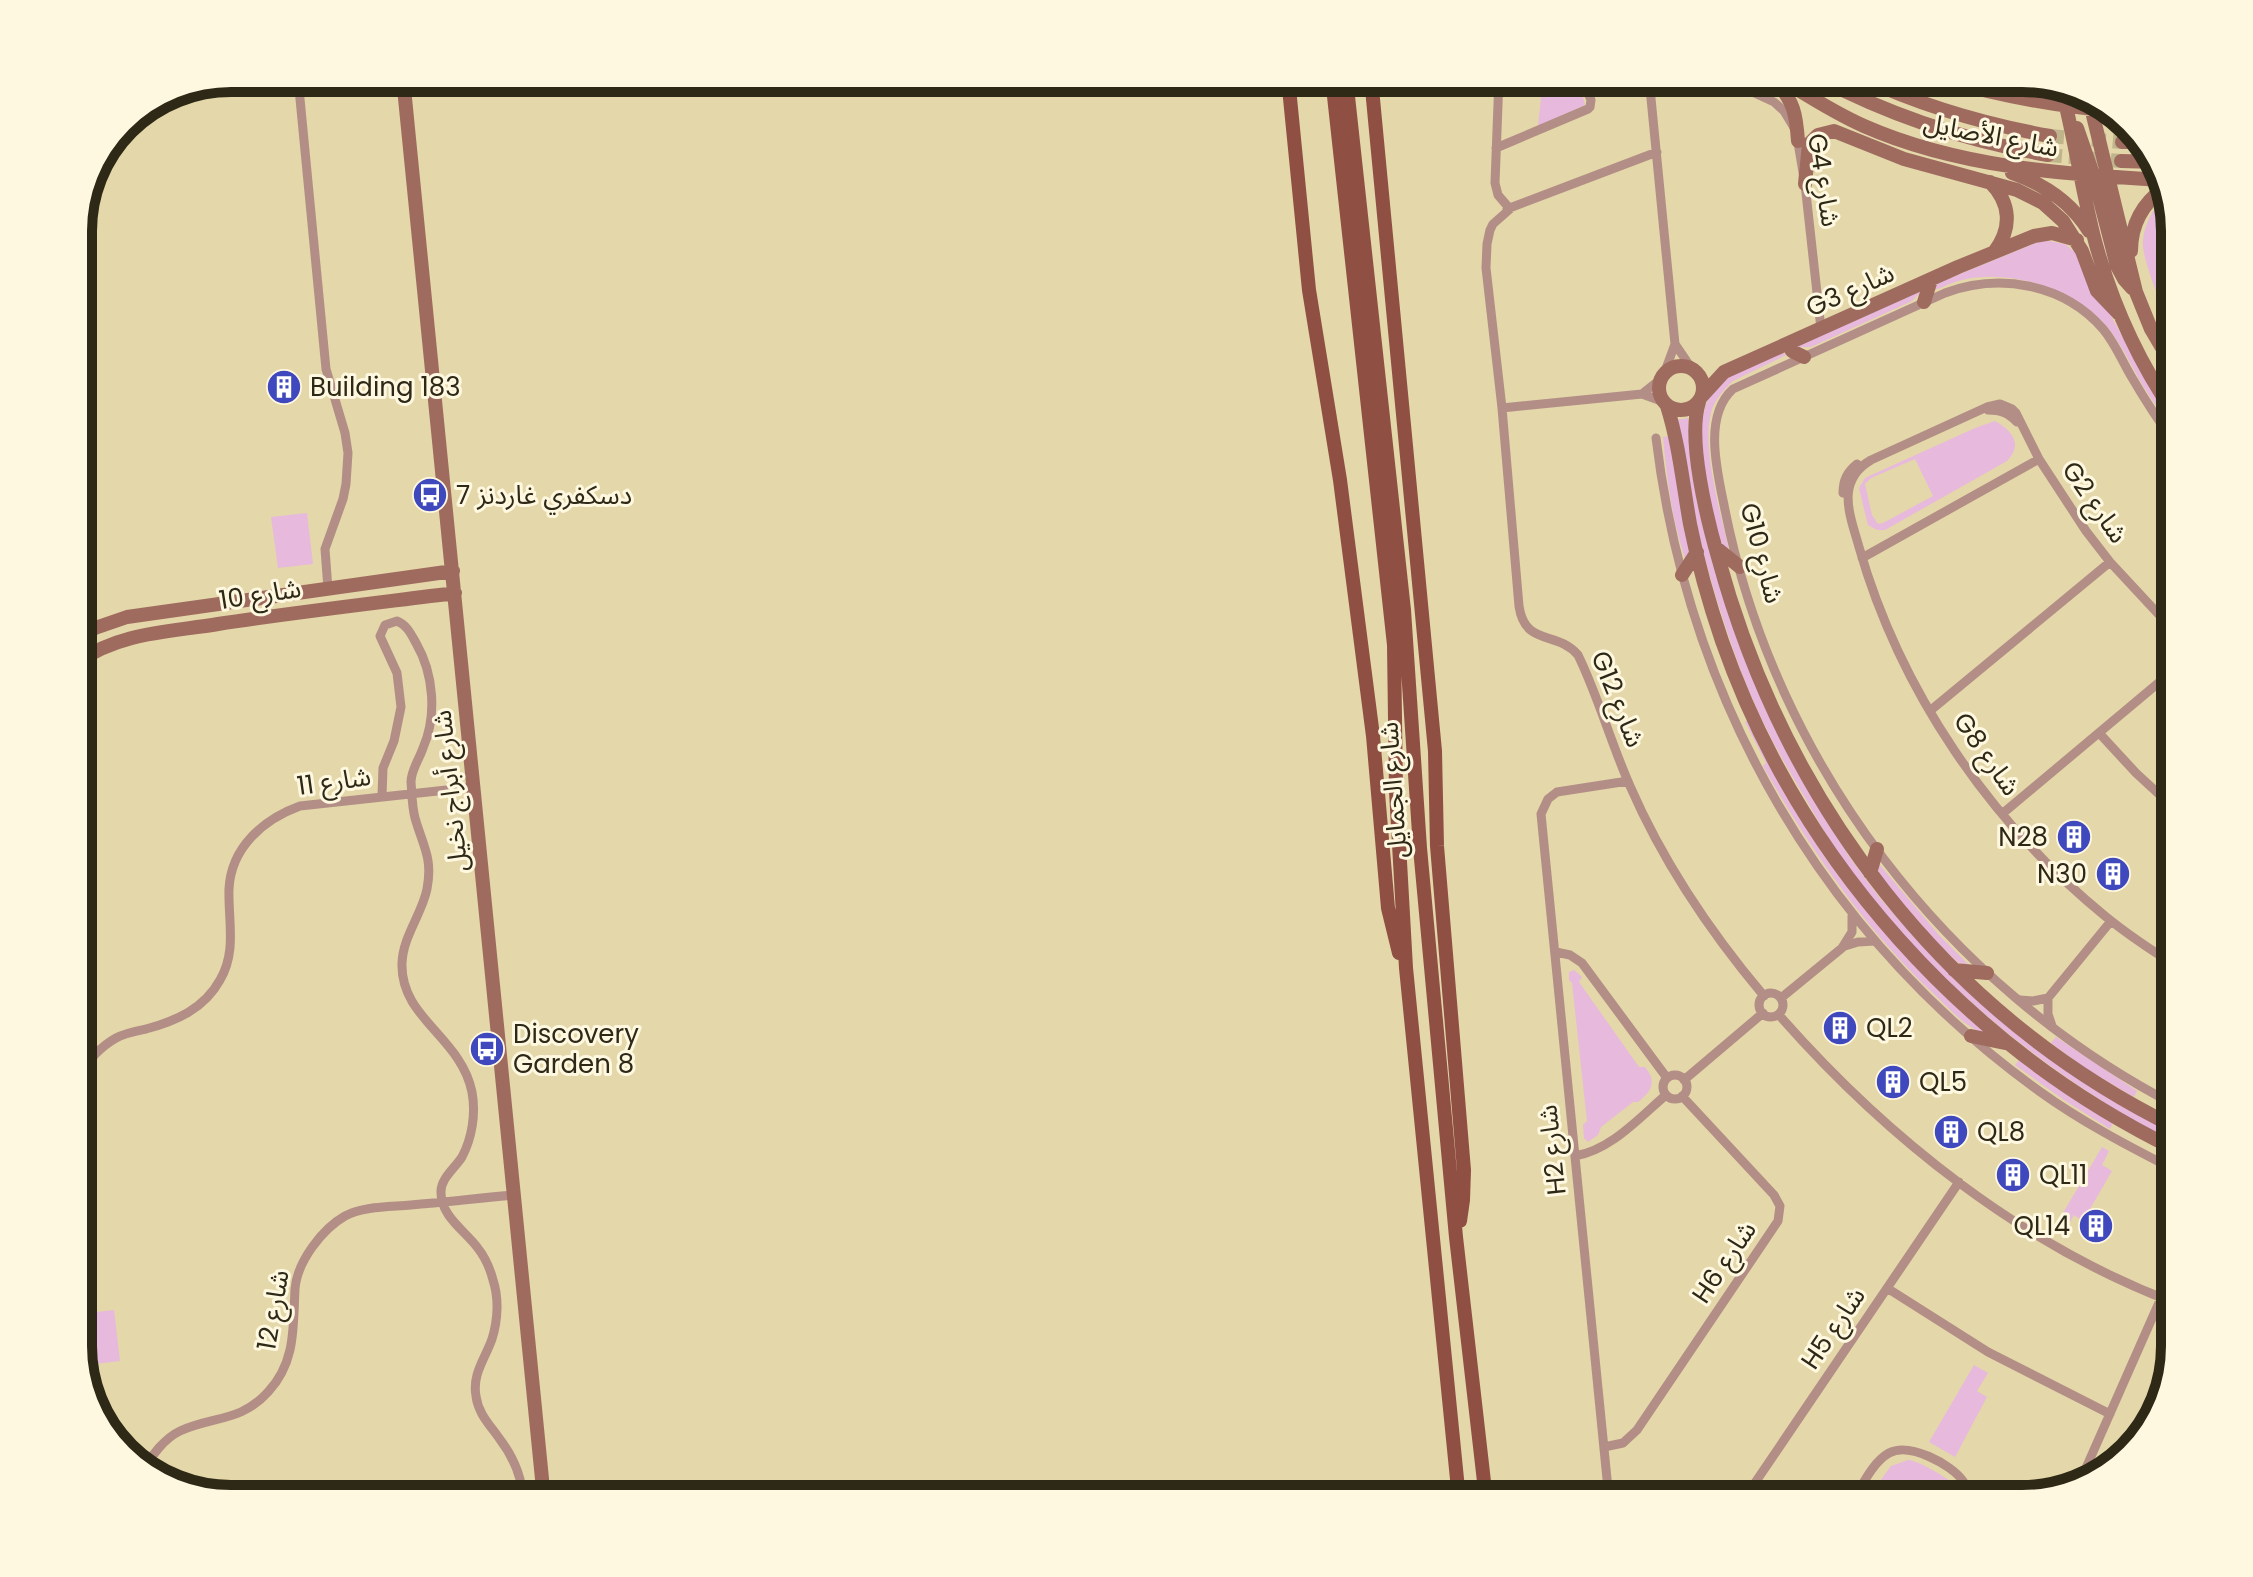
<svg xmlns="http://www.w3.org/2000/svg" width="2253" height="1577" font-family="Poppins,'Noto Sans Arabic',sans-serif">
  <style>
    .green { fill: #e7b9dd; fill-rule: evenodd }
    .lines { fill: none; stroke-linecap: round; stroke-linejoin: round }
    .secondary-tunnel { stroke: #c0b48c; stroke-width: 14; stroke-dasharray: 14 7; stroke-linecap: butt }
    .street { stroke: #b38e86; stroke-width: 9 }
    .secondary { stroke: #9f6b5f; stroke-width: 14 }
    .primary { stroke: #8f5043; stroke-width: 14 }
    .labels { text-anchor: middle; dominant-baseline: central; stroke-width: 6; stroke-linejoin: round; paint-order: stroke }
    .street-label { font-size: 26px; fill: #2e2917; stroke: #fff8e1 }
    .poi-label { font-size: 26px; fill: #2e2917; stroke: #fff8e1; text-anchor: start }
    .rim { fill: none; stroke: #2e2917; stroke-width: 10 }
  </style>
  <rect width="100%" height="100%" fill="#e4d7a9"/>
  <path class="green" d="M1543,78h35l7,27 -47,21z
    M2166,197l9,34v13l-8,19 -3,35 11,23v17c-8,-18 -34,-79 -32,-97 1,-16 10,-34 23,-44z
    M2043,240l22,4 12,10 77,140 21,30v8c-11,-15 -22,-30 -32,-46 -10,-17 -19,-37 -31,-53 -31,-43 -100,-65 -150,-53 -10,2 -19,8 -29,10l5,-7z
    M1919,291v3l-7,7 -101,46h-13l-1,-2z
    M1779,353l9,1 -55,27c-11,10 -21,22 -23,37 -7,34 11,97 19,132l-7,-6 -3,-6c-10,-47 -39,-129 9,-163 13,-9 37,-15 51,-22z
    M1688,418l2,23 49,204 44,96 65,114 31,42 37,42 54,54 43,38 79,56 83,46v11c-122,-66 -235,-155 -319,-266 -20,-26 -36,-54 -52,-82 -26,-43 -50,-88 -67,-136 -14,-40 -27,-80 -37,-121 -10,-39 -16,-80 -24,-119z
    M1995,421c18,10 28,24 12,40l-122,69h-8l-9,-5 -9,-37 6,-10 110,-50zM1915,459l18,37 -50,27 -5,1 -6,-9 -7,-31 6,-6z
    M1670,436l21,112 -5,13c-14,-40 -19,-82 -23,-124z
    M307,513l6,51 -35,4 -7,-51z
    M1748,720c25,49 50,99 82,144 46,63 102,117 158,170 -22,-5 -36,-23 -53,-39 -70,-66 -125,-146 -172,-229l3,-3 -21,-41z
    M1879,864l60,71 30,30 -12,-3 -22,-22 -55,-63 -2,-8z
    M1574,970l8,7 -3,5 60,85h6c12,15 7,24 -7,35h-5l-32,25 -3,8 -10,7 -4,-4 -1,-13 4,-4 -15,-138 -3,-3v-8z
    M2056,1037l81,54 -3,6 -46,-27 -37,-27z
    M2020,1059l93,64 -3,6 -46,-29 -49,-35z
    M2102,1147l7,4 -7,14 10,6 -29,50 -9,-6 -8,14 -9,-6z
    M114,1310l6,51 -35,4 -6,-51z
    M1974,1365l14,8 -11,18 10,6 -32,60 -26,-15z
    M1908,1460c11,1 41,18 47,26 4,5 4,7 5,13h-93l24,-33z"/>
  <g class="lines">
    <path class="secondary-tunnel" d="M2050,136l72,6
      M2048,155l73,6"/>
    <path class="street" d="M298,78l28,291 19,64 3,20 -2,31 -3,15 -18,50 3,40
      M1499,78l-4,105 3,12 12,14
      M1649,78l26,266 -11,30
      M1722,78l52,24 10,9 12,20 9,53 16,145
      M1496,148l92,-39 2,-2 1,-7 -9,-22
      M1507,209l150,-57
      M1510,209l-17,15 -3,6 -3,14 -1,24 16,140 17,198c6,41 38,24 59,49 20,41 33,88 52,131 33,76 81,147 134,210
      M1675,344l17,25
      M1642,394l20,-16
      M1502,408l140,-14 22,8
      M1988,410c13,0 20,3 29,12
      M1656,438c32,264 167,497 383,653 43,31 89,55 136,79
      M2175,443c-16,-21 -30,-43 -44,-67 -9,-15 -16,-33 -28,-47 -40,-46 -104,-56 -158,-36l-212,96c-31,28 -15,85 -8,121 51,254 221,476 450,595
      M1843,493c0,-13 4,-21 14,-29
      M1862,558l177,-99
      M2175,632l-65,-70 -24,-31 -47,-72 -23,-46 -4,-4 -12,-5 -13,3 -116,53c-36,21 -21,55 -12,87 41,144 131,275 246,369 22,18 46,34 70,49
      M1931,710l179,-148
      M2100,734l36,39 39,36
      M382,796l1,-28 11,-27 7,-34 -4,-34 -17,-37 5,-11 12,-4c10,4 14,13 19,22 18,31 21,73 7,105 -4,12 -12,22 -12,34 1,12 1,25 4,36 8,28 18,40 12,71 -5,25 -24,47 -25,74 -2,55 59,74 70,129 4,22 0,46 -10,65 -7,11 -22,22 -21,36 0,23 24,38 36,54 8,10 13,21 16,33 6,18 5,40 -1,59 -7,20 -20,35 -16,57 2,17 13,28 23,42 13,17 23,39 24,61
      M2002,814l173,-145
      M1845,946l13,-4 17,-1
      M1556,952l14,3 12,8 85,115
      M1759 1005a12 12 0 1 1 24 0a12 12 0 1 1-24 0Z
      M1781,998l61,-50 10,-16v-19
      M2020,1000l13,1 15,-3
      M1779,1015c107,122 242,230 396,288
      M2052,1026l-4,-12v-16l63,-77
      M1663 1087a12 12 0 1 1 24 0a12 12 0 1 1-24 0Z
      M78,1077c9,-15 22,-30 38,-39 9,-5 20,-7 30,-9 30,-8 58,-20 74,-49 17,-29 8,-59 9,-91 2,-42 35,-70 71,-83l174,-19
      M1684,1080l79,-67
      M1575,1156c36,-6 64,-38 91,-61
      M1887,1288l101,64 122,62
      M1604,1447l19,-4 14,-13 141,-209 2,-15 -6,-11 -92,-99
      M143,1470c8,-14 22,-32 37,-39 33,-15 61,-9 88,-39 28,-30 25,-65 27,-103 2,-27 27,-60 50,-73 19,-10 46,-9 66,-11 35,-3 69,-7 103,-10
      M2078,1486l83,-188
      M1609,1499l-68,-685 7,-15 9,-7 71,-11
      M1744,1499l215,-317
      M1854,1499c9,-15 19,-37 35,-46 20,-11 62,11 74,28 4,6 6,11 6,18"/>
    <path class="secondary" d="M403,78l141,1421
      M1779,78c28,17 55,35 85,48 93,41 197,48 297,54
      M1819,78c72,38 148,63 229,77
      M1862,78c60,28 122,46 188,58
      M1939,78c57,17 116,28 175,33
      M1776,81c18,22 20,32 22,60
      M1986,90l15,-4 14,-8
      M2062,90c13,50 20,101 33,151 17,63 43,120 80,174
      M2089,99l47,193 15,37 24,41
      M2077,128l17,49 23,89 7,13 8,9
      M2122,142h21
      M2121,161l35,1
      M2012,173c32,11 59,29 77,58
      M1990,182c21,21 22,46 5,69
      M1805,184l4,-40 9,-9 16,-4 70,28 113,31 26,13 20,18 19,30 15,40 22,23
      M2131,251c0,-26 11,-47 33,-63
      M1924,302l7,-22
      M1788,344l4,7 12,6
      M1659 388a22 22 0 1 1 44 0a22 22 0 1 1-44 0Z
      M1702,396l22,-24 234,-105 76,-31 18,-3 25,7
      M1699,402c-12,37 8,117 19,155 67,247 226,456 457,570
      M1667,406c12,38 16,79 23,118 8,40 19,79 32,117 77,220 244,406 453,508
      M1715,547l25,20
      M1682,575l15,-23
      M78,637l17,-9 32,-11 326,-46
      M78,662c42,-30 92,-30 140,-38 79,-12 158,-21 237,-31
      M1870,873l7,-24
      M1954,970l33,3
      M1971,1036l34,7"/>
    <path class="primary" d="M1288,78l21,212 31,190 33,256 15,172 11,45
      M1332,78l62,567 2,146 10,177 53,531
      M1346,78l58,532 16,238 36,389 30,262
      M1371,78l64,673 2,95 27,324 -1,30 -3,21"/>
  </g>
  <defs>
    <g id="building-disc" transform="scale(1.8)"><circle r="9.5" fill="#3f49bd" stroke="#fff8e1"/><path d="M-4-6H4V6H1V3H-1V6H-4ZM-2.5-4.3h1.7v1.8h-1.7ZM.8-4.3h1.7v1.8H.8ZM-2.5-1h1.7V.8h-1.7ZM.8-1h1.7V.8H.8Z" fill="#fff"/></g>
    <g id="bus-disc" transform="scale(1.8)"><circle r="9.5" fill="#3f49bd" stroke="#fff8e1"/><path d="M-5-6H5V4H4V6H2V4H-2V6H-4V4H-5ZM-3.5-4V0h7V-4ZM-3.5 1.2v1.5H-2V1.2ZM2 1.2v1.5H3.5V1.2Z" fill="#fff"/></g>
  </defs>
  <g fill-rule="evenodd">
    <use href="#building-disc" x="284" y="387"/>
    <use href="#bus-disc" x="430" y="495"/>
    <use href="#building-disc" x="2074" y="837"/>
    <use href="#building-disc" x="2113" y="874"/>
    <use href="#building-disc" x="1840" y="1028"/>
    <use href="#bus-disc" x="487" y="1049"/>
    <use href="#building-disc" x="1893" y="1082"/>
    <use href="#building-disc" x="1951" y="1132"/>
    <use href="#building-disc" x="2013" y="1175"/>
    <use href="#building-disc" x="2096" y="1226"/>
  </g>
  <g class="labels">
    <g class="street-label">
      <text transform="translate(1991 135) rotate(11)">شارع الأصايل</text>
      <text transform="translate(1824 180) rotate(81)">G4 شارع</text>
      <text transform="translate(1850 290) rotate(-24)">G3 شارع</text>
      <text transform="translate(2095 502) rotate(55)">G2 شارع</text>
      <text transform="translate(1762 553) rotate(75)">G10 شارع</text>
      <text transform="translate(260 594) rotate(-9)">شارع 10</text>
      <text transform="translate(1618 699) rotate(68)">G12 شارع</text>
      <text transform="translate(1987 754) rotate(55)">G8 شارع</text>
      <text transform="translate(334 781) rotate(-8)">شارع 11</text>
      <text transform="translate(1393 790) rotate(-94)">شارع الجمايل</text>
      <text transform="translate(450 791) rotate(-96)">شارع أبراج نخيل</text>
      <text transform="translate(1552 1150) rotate(-96)">H2 شارع</text>
      <text transform="translate(1724 1262) rotate(-56)">H6 شارع</text>
      <text transform="translate(273 1310) rotate(-80)">شارع 12</text>
      <text transform="translate(1833 1328) rotate(-56)">H5 شارع</text>
    </g>
    <g class="poi-label">
      <text x="310" y="387">Building 183</text>
      <text x="456" y="495">دسكفري غاردنز 7</text>
      <text x="2048" y="837" text-anchor="end">N28</text>
      <text x="2087" y="874" text-anchor="end">N30</text>
      <text x="1866" y="1028">QL2</text>
      <text x="513" y="1034">Discovery<tspan x="513" dy="30">Garden 8</tspan></text>
      <text x="1919" y="1082">QL5</text>
      <text x="1977" y="1132">QL8</text>
      <text x="2039" y="1175">QL11</text>
      <text x="2070" y="1226" text-anchor="end">QL14</text>
    </g>
  </g>
  <path d="M0 0H2253V1577H0ZM231 92H2022A139 139 0 0 1 2161 231V1346A139 139 0 0 1 2022 1485H231A139 139 0 0 1 92 1346V231A139 139 0 0 1 231 92Z" fill="#fff8e1" fill-rule="evenodd"/>
  <path class="rim" d="M231 92H2022A139 139 0 0 1 2161 231V1346A139 139 0 0 1 2022 1485H231A139 139 0 0 1 92 1346V231A139 139 0 0 1 231 92Z"/>
</svg>
